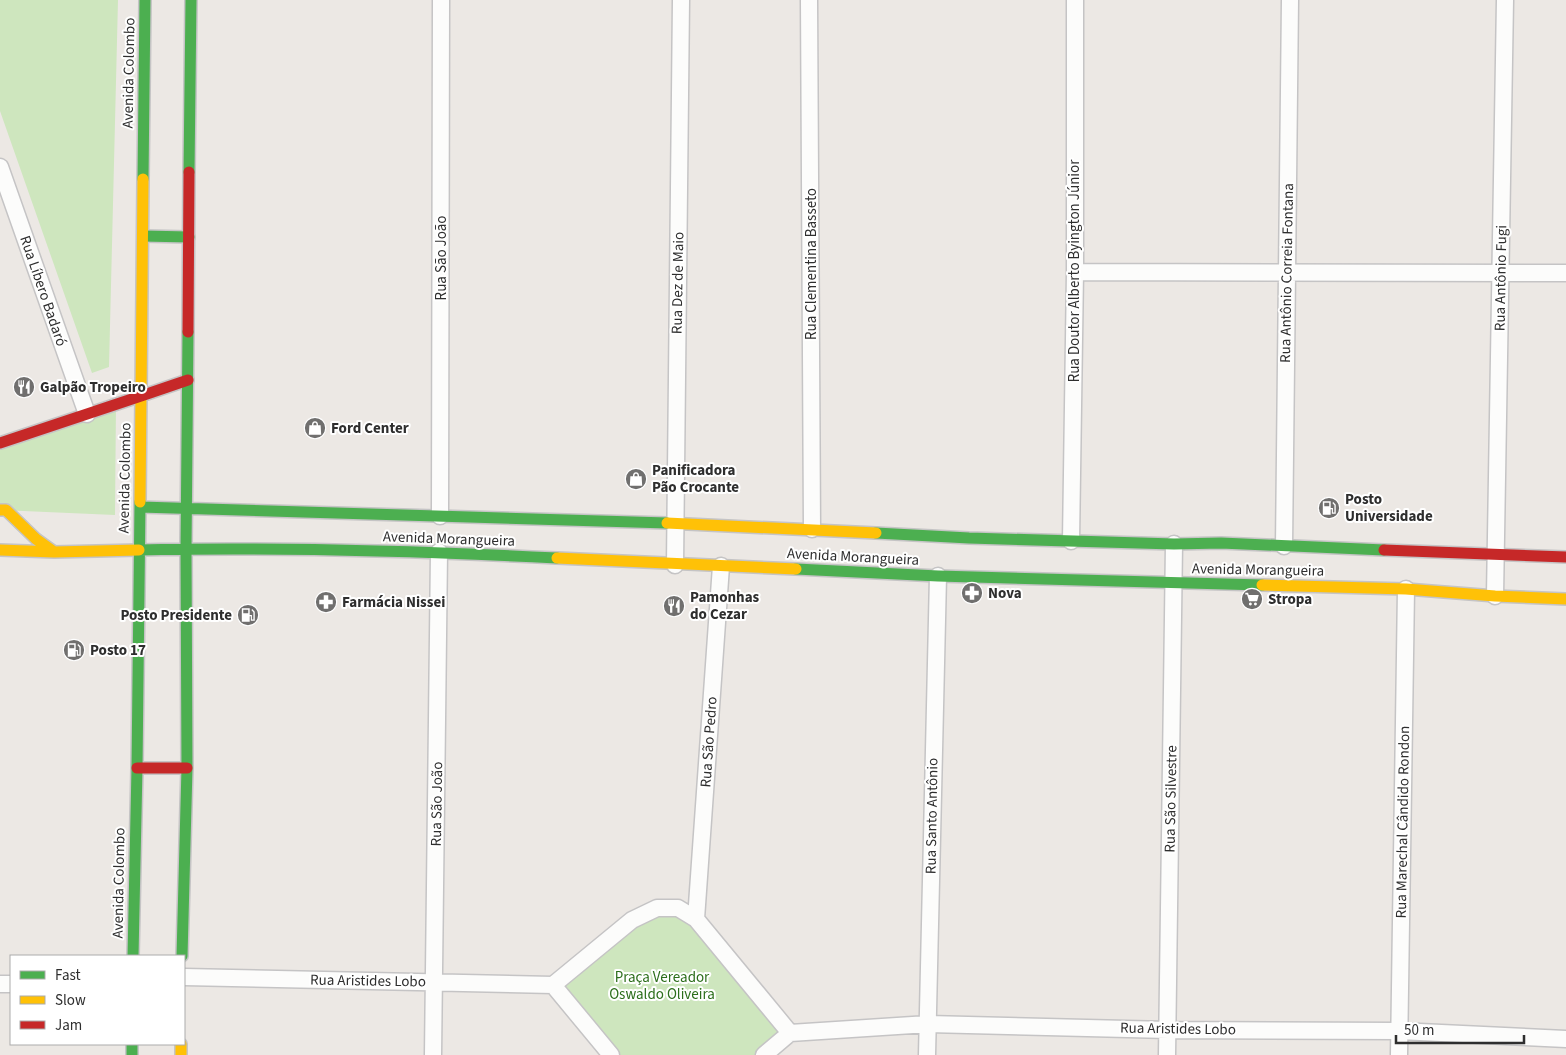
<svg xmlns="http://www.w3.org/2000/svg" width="1566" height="1055" font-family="'Source Sans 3',sans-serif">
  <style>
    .green { fill: #cee6be }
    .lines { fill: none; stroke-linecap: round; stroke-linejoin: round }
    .street-casing { stroke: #c5c4c5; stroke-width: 19 }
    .fast-casing { stroke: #c5c4c5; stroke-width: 14 }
    .slow-casing { stroke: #c5c4c5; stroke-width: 14 }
    .jam-casing { stroke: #c5c4c5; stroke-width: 14 }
    .street { stroke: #fcfcfb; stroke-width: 16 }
    .fast { stroke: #4caf50; stroke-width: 11 }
    .slow { stroke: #ffc107; stroke-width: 11 }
    .jam { stroke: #c62828; stroke-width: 11 }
    .labels { text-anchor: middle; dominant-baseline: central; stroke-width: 4; stroke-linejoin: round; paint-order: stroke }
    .street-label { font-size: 15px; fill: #2e2e2e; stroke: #fff }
    .poi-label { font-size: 15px; font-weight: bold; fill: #2e2e2e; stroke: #fff; text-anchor: start }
    .park-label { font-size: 15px; fill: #2c6e1b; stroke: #fff }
  </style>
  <rect width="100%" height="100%" fill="#ece8e4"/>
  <path class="green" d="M0,0h118l-9,367 -17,6 -92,-262z
    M116,404l-1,111 -115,-5v-67z
    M678,908l112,125 -26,22h-153l-58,-70 79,-65z"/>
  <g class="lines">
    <g class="street-casing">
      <path id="street" d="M809,0l3,529
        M0,167l87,247
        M1075,272l491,1
        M440,516l1,-516
        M1071,541l4,-269v-272
        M1284,546l6,-546
        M675,565l6,-565
        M1495,596l10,-596
        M696,919l25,-353
        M184,977l369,8
        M0,984h11
        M553,985l79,-65 25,-12h21l18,11 94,114 -26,22
        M553,985l58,70
        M790,1033l138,-9 240,6 231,1 167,8
        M433,1055l6,-503
        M927,1055l11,-479
        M1167,1055l7,-511
        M1399,1055l7,-466"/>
    </g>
    <g class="fast-casing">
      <path id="fast" d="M189,172l2,-172
        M143,179l2,-179
        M143,236l46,1
        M140,507l527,16
        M876,533l93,5 205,6 47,-1 163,7
        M139,550c139,-3 279,1 418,8
        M796,569l142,7 324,9
        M133,956l4,-188 3,-266
        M182,956l5,-188 -1,-219 2,-217
        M132,1044v11"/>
    </g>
    <g class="slow-casing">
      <path id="slow" d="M140,502l3,-323
        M0,510h6l30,29 18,13
        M667,523l209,10
        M0,550l54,2 85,-2
        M557,558l239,11
        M1262,585l144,4 89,7 71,3
        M181,1044v11"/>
    </g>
    <g class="jam-casing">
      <path id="jam" d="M188,332l1,-160
        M141,396l47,-16
        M0,443l141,-47
        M1384,550l182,7
        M137,768h50"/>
    </g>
    <use href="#street" class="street"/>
    <use href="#fast" class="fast"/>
    <use href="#slow" class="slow"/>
    <use href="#jam" class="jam"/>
  </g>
  <defs>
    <g id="restaurant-disc" transform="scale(1.125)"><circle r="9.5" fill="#706f6e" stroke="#fff"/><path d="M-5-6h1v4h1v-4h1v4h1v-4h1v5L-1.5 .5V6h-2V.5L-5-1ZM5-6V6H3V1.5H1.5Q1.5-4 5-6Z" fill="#fff"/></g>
    <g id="shop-disc" transform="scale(1.125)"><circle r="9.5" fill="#706f6e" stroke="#fff"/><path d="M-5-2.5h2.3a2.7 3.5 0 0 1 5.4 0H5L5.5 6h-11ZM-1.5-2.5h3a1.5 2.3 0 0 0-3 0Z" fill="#fff"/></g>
    <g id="fuel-disc" transform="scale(1.125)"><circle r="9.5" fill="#706f6e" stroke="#fff"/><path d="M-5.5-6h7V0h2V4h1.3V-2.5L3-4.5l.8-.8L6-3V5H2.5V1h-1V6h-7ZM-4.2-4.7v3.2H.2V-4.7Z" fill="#fff"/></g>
    <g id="pharmacy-disc" transform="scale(1.125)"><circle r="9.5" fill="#706f6e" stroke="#fff"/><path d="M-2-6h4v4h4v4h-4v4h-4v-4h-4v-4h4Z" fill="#fff"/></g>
    <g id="supermarket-disc" transform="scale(1.125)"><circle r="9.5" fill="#706f6e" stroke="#fff"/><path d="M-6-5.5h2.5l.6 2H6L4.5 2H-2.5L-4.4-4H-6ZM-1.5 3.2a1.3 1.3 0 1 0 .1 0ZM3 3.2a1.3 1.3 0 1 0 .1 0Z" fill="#fff"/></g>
  </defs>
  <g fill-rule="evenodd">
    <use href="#restaurant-disc" x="24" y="387"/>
    <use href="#shop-disc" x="315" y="428"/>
    <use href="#shop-disc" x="636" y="479"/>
    <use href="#fuel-disc" x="1329" y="508"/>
    <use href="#pharmacy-disc" x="972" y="593"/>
    <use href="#supermarket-disc" x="1252" y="599"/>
    <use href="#pharmacy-disc" x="326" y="602"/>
    <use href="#restaurant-disc" x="674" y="606"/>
    <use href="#fuel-disc" x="248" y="615"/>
    <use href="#fuel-disc" x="74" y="650"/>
  </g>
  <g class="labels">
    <g class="street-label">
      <text transform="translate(129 73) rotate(-89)">Avenida Colombo</text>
      <text transform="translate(441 258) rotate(-90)">Rua São João</text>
      <text transform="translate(811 264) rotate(-90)">Rua Clementina Basseto</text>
      <text transform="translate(1074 271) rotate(-90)">Rua Doutor Alberto Byington Júnior</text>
      <text transform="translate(1287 273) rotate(-89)">Rua Antônio Correia Fontana</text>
      <text transform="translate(1501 278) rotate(-89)">Rua Antônio Fugi</text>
      <text transform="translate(678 283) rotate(-89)">Rua Dez de Maio</text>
      <text transform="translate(43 291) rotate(71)">Rua Líbero Badaró</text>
      <text transform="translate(125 478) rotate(-89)">Avenida Colombo</text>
      <text transform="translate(449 539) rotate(2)">Avenida Morangueira</text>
      <text transform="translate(853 557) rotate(3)">Avenida Morangueira</text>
      <text transform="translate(1258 570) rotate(1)">Avenida Morangueira</text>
      <text transform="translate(709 742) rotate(-86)">Rua São Pedro</text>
      <text transform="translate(1171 799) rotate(-89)">Rua São Silvestre</text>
      <text transform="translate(437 804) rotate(-89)">Rua São João</text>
      <text transform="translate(932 816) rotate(-89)">Rua Santo Antônio</text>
      <text transform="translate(1403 822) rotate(-89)">Rua Marechal Cândido Rondon</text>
      <text transform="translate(119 883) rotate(-89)">Avenida Colombo</text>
      <text transform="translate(368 981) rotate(1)">Rua Aristides Lobo</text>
      <text transform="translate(1178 1029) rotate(1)">Rua Aristides Lobo</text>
    </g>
    <g class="poi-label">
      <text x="40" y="387">Galpão Tropeiro</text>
      <text x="331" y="428">Ford Center</text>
      <text x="652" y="470">Panificadora<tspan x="652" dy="17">Pão Crocante</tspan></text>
      <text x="1345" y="499">Posto<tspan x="1345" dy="17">Universidade</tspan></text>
      <text x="988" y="593">Nova</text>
      <text x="690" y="597">Pamonhas<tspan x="690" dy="17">do Cezar</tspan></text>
      <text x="1268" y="599">Stropa</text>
      <text x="342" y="602">Farmácia Nissei</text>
      <text x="232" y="615" text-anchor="end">Posto Presidente</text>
      <text x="90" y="650">Posto 17</text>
    </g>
    <g class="park-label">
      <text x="662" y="977">Praça Vereador<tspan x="662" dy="17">Oswaldo Oliveira</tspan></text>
    </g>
  </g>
  <rect x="10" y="955" width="175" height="90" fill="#ffffff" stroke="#ababab"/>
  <rect x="20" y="971" width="25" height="8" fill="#4caf50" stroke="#ababab"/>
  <text x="55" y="980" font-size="15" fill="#2e2e2e">Fast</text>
  <rect x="20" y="996" width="25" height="8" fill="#ffc107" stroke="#ababab"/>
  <text x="55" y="1005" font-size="15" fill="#2e2e2e">Slow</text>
  <rect x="20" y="1021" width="25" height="8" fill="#c62828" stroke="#ababab"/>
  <text x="55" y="1030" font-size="15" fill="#2e2e2e">Jam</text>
  <path d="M1396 1035v8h128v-8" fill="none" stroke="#2e2e2e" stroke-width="2.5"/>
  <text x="1404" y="1035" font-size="15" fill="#2e2e2e" stroke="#ffffff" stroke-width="4" paint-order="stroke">50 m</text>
</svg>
